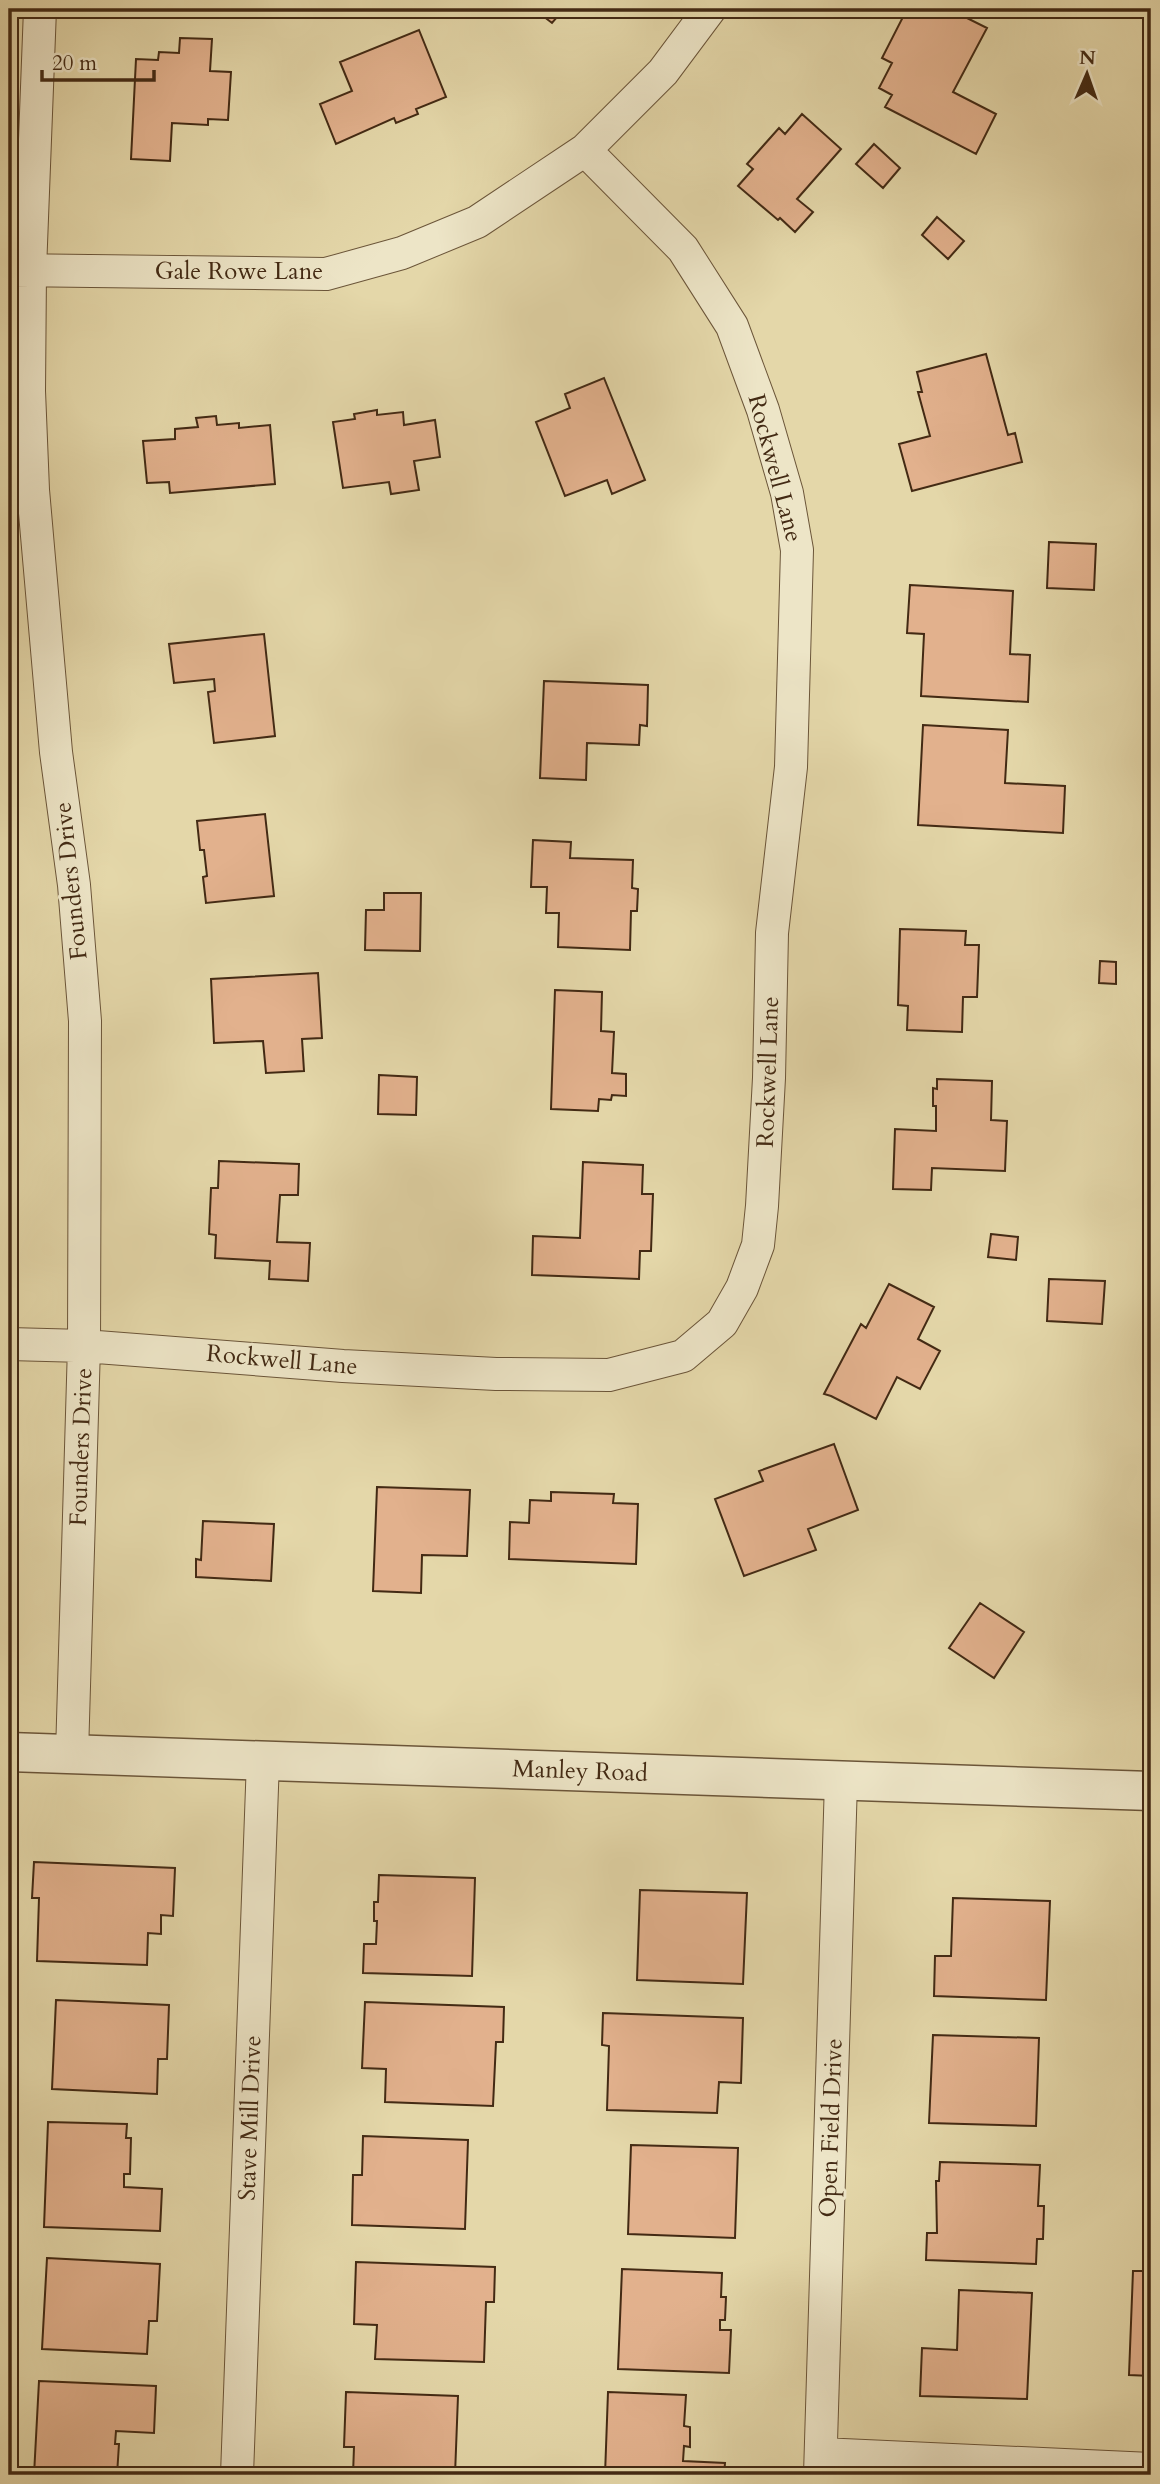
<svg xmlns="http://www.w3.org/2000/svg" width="1160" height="2484" font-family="Cardo,serif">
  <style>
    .building { fill: #e2b18d; stroke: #432a14; stroke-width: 2 }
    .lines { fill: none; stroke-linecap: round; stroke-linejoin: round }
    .minor-casing { stroke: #6b5539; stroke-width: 34 }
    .tertiary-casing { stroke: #6b5539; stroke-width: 41 }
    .minor { stroke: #ede5c7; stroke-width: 32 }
    .tertiary { stroke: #ede5c7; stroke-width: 38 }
    .labels { text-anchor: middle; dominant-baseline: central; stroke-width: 6; stroke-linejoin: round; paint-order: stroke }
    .street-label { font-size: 24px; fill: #432a14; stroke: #ede5c7 }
  </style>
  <rect width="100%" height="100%" fill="#e4d7a9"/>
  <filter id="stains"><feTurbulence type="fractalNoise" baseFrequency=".00286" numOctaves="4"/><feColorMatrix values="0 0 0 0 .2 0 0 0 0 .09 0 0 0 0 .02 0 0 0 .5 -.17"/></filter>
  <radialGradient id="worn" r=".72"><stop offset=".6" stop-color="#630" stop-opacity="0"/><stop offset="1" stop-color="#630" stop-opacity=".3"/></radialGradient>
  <path class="building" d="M534,9h30l-12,14z
    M920,9h29l38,19 -34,64 43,22 -20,40 -91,-47 7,-12 -13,-7 13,-25 -10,-5 24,-47 10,5z
    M419,30l27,67 -30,12 2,5 -22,9 -2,-5 -58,26 -16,-40 32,-13 -12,-29z
    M180,38l32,1 -2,32 21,1 -3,48 -20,-1v6l-36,-2 -2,38 -39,-2 5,-100 22,1 1,-8 20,1z
    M802,114l39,35 -44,50 16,13 -18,20 -15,-14 -2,2 -40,-34 15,-17 -6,-5 32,-36 6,6z
    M874,144l26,24 -17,20 -27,-24z
    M937,217l27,24 -16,18 -26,-24z
    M986,354l22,81 7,-2 7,29 -110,29 -13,-47 31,-8 -12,-44h4l-5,-20z
    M604,378l41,102 -33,14 -5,-14 -42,16 -29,-74 34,-14 -5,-14z
    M377,410v5l26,-3 1,13 31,-5 5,37 -26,4 5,29 -28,4 -2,-12 -46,6 -10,-66 22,-3 -1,-5z
    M216,416l1,9 22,-2v5l31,-3 5,59 -105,9 -1,-11 -22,1 -4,-42 32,-2v-10l23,-2 -2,-9z
    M1049,542l47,2 -2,46 -47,-2z
    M910,585l103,6 -3,63 20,1 -2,47 -107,-6 3,-62 -17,-1z
    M264,634l11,102 -61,7 -6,-51 7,-1 -1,-12 -40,4 -5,-39z
    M544,681l104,4 -1,41 -7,-1 -1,20 -52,-2 -1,37 -46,-2z
    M923,725l85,5 -3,53 60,3 -2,47 -145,-8z
    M265,814l9,82 -68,7 -3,-26 4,-1 -3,-26h-4l-3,-29z
    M533,840l38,2 -1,16 63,2 -1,28 6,1 -1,22h-6l-1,39 -72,-3 1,-34h-13l1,-26h-16z
    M384,893h37l-1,58 -55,-1 1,-40h18z
    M900,929l66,2 -1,14h14l-2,52h-14l-1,35 -55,-2 1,-24 -10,-1z
    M1100,961l16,1v22l-17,-1z
    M318,973l4,65 -20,1 2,32 -38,2 -3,-32 -49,2 -3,-64z
    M555,990l47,2 -1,39 13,1 -2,41 14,1v22l-14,-1 -1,5 -12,-1 -1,12 -47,-2z
    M379,1075l38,2 -1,38 -38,-1z
    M937,1079l55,2 -1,39 16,1 -2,50 -73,-3 -1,22 -38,-1 2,-60 41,2v-25h-3v-18l4,1z
    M219,1161l80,3 -1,31h-18l-3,47 33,1 -2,38 -39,-2 1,-18 -55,-3 1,-23 -7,-1 2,-46h7z
    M583,1162l60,3 -1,29h11l-2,57h-11l-1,28 -107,-4 1,-39 47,2z
    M991,1234l27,3 -2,23 -28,-3z
    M1049,1279l56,2 -3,43 -55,-3z
    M889,1284l45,23 -16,32 22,12 -20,38 -23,-12 -21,42 -45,-23 -7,-2 37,-70 5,4z
    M834,1444l24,66 -50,19 8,21 -72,26 -29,-77 48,-18 -4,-10z
    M377,1487l93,3 -3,66 -45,-1 -1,38 -48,-2z
    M551,1492l63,2 -1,9 25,1 -2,60 -127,-5 1,-37 19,1 1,-23 21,1z
    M203,1521l71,3 -3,57 -75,-4v-18l5,1z
    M980,1603l44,29 -30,46 -45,-30z
    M34,1862l141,6 -2,48 -12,-1v19l-13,-1 -1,32 -110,-4 2,-63h-7z
    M379,1875l96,3 -3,98 -109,-3 1,-29h12l1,-23h-3v-19h4z
    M640,1890l107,3 -4,91 -106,-4z
    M953,1898l97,3 -4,99 -112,-4 1,-40h16z
    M56,2000l113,5 -2,54h-9l-1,35 -105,-5z
    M365,2002l139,5 -1,35h-7l-3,64 -108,-4 1,-33 -24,-1z
    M603,2013l140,5 -2,65 -22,-1 -2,31 -110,-3 2,-64 -7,-1z
    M933,2035l106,3 -3,88 -107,-3z
    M48,2122l79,2 -1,14h5l-1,36h-6v13l38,2 -2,42 -116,-4z
    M363,2136l105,4 -3,89 -113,-4 1,-50h9z
    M631,2145l107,3 -3,90 -107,-4z
    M940,2162l100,3 -2,41h6l-1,33h-6l-1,25 -110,-4 1,-27h10l-1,-52h3z
    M47,2258l113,6 -3,57h-8l-2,33 -105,-5z
    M356,2262l139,5 -1,35h-8l-2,60 -109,-3 2,-34 -23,-1z
    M622,2269l100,4 -1,24h5l-1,23h-5v10h11l-2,43 -111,-4z
    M1133,2271h18v105l-22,-1z
    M959,2290l73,3 -5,106 -107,-3 2,-48 35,2z
    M39,2381l117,5 -2,47 -38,-2 -1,13h4l-2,31h-83z
    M346,2392l112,4 -3,79h-102l1,-28h-10z
    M608,2392l78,3 -2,31 6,1v20l-6,-1 -1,15 42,2 -1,12h-119z"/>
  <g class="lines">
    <g class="minor-casing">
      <path id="minor" d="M40,9l-10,261 -1,121 4,99 23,262 18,133 11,136 -1,325 -12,408
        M10,270l316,4 76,-21 75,-31 108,-72 78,-78 47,-63
        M9,1344l75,2 259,20 153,8 113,1 74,-19 39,-33 20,-35 16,-43 4,-39 7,-128 3,-145 19,-166 6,-217 -10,-57 -24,-83 -31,-84 -49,-77 -98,-99
        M821,2454l330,15
        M237,2475l26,-715
        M820,2475l21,-694"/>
    </g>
    <g class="tertiary-casing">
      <path id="tertiary" d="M9,1752l1142,39"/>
    </g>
    <use href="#minor" class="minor"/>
    <use href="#tertiary" class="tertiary"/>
  </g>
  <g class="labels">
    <g class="street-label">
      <text x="239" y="271">Gale Rowe Lane</text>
      <text transform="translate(775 468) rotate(75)">Rockwell Lane</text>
      <text transform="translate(71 881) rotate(-96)">Founders Drive</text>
      <text transform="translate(768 1072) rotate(-88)">Rockwell Lane</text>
      <text transform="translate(282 1360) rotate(5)">Rockwell Lane</text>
      <text transform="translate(81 1447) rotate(-88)">Founders Drive</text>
      <text transform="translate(580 1771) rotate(2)">Manley Road</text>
      <text transform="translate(250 2118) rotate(-88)">Stave Mill Drive</text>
      <text transform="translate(831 2128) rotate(-88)">Open Field Drive</text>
    </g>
  </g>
  <rect width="1160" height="2484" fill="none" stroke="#e4d7a9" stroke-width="35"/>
  <rect x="10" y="10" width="1139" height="2463" fill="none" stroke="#432a14" stroke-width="3.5"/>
  <rect x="18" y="18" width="1125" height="2449" fill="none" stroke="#432a14" stroke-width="2"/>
  <g transform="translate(1087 74) rotate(2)" stroke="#ede5c7" stroke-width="5" paint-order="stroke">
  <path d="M0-5L12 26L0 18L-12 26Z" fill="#432a14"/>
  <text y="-10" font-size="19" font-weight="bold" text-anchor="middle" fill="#432a14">N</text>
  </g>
  <path d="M42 70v10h112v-10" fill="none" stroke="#432a14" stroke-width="3.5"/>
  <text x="52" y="70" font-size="21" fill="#432a14" stroke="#ede5c7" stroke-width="5" paint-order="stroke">20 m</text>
  <rect width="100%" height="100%" filter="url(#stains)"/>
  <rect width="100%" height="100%" fill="url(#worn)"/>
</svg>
